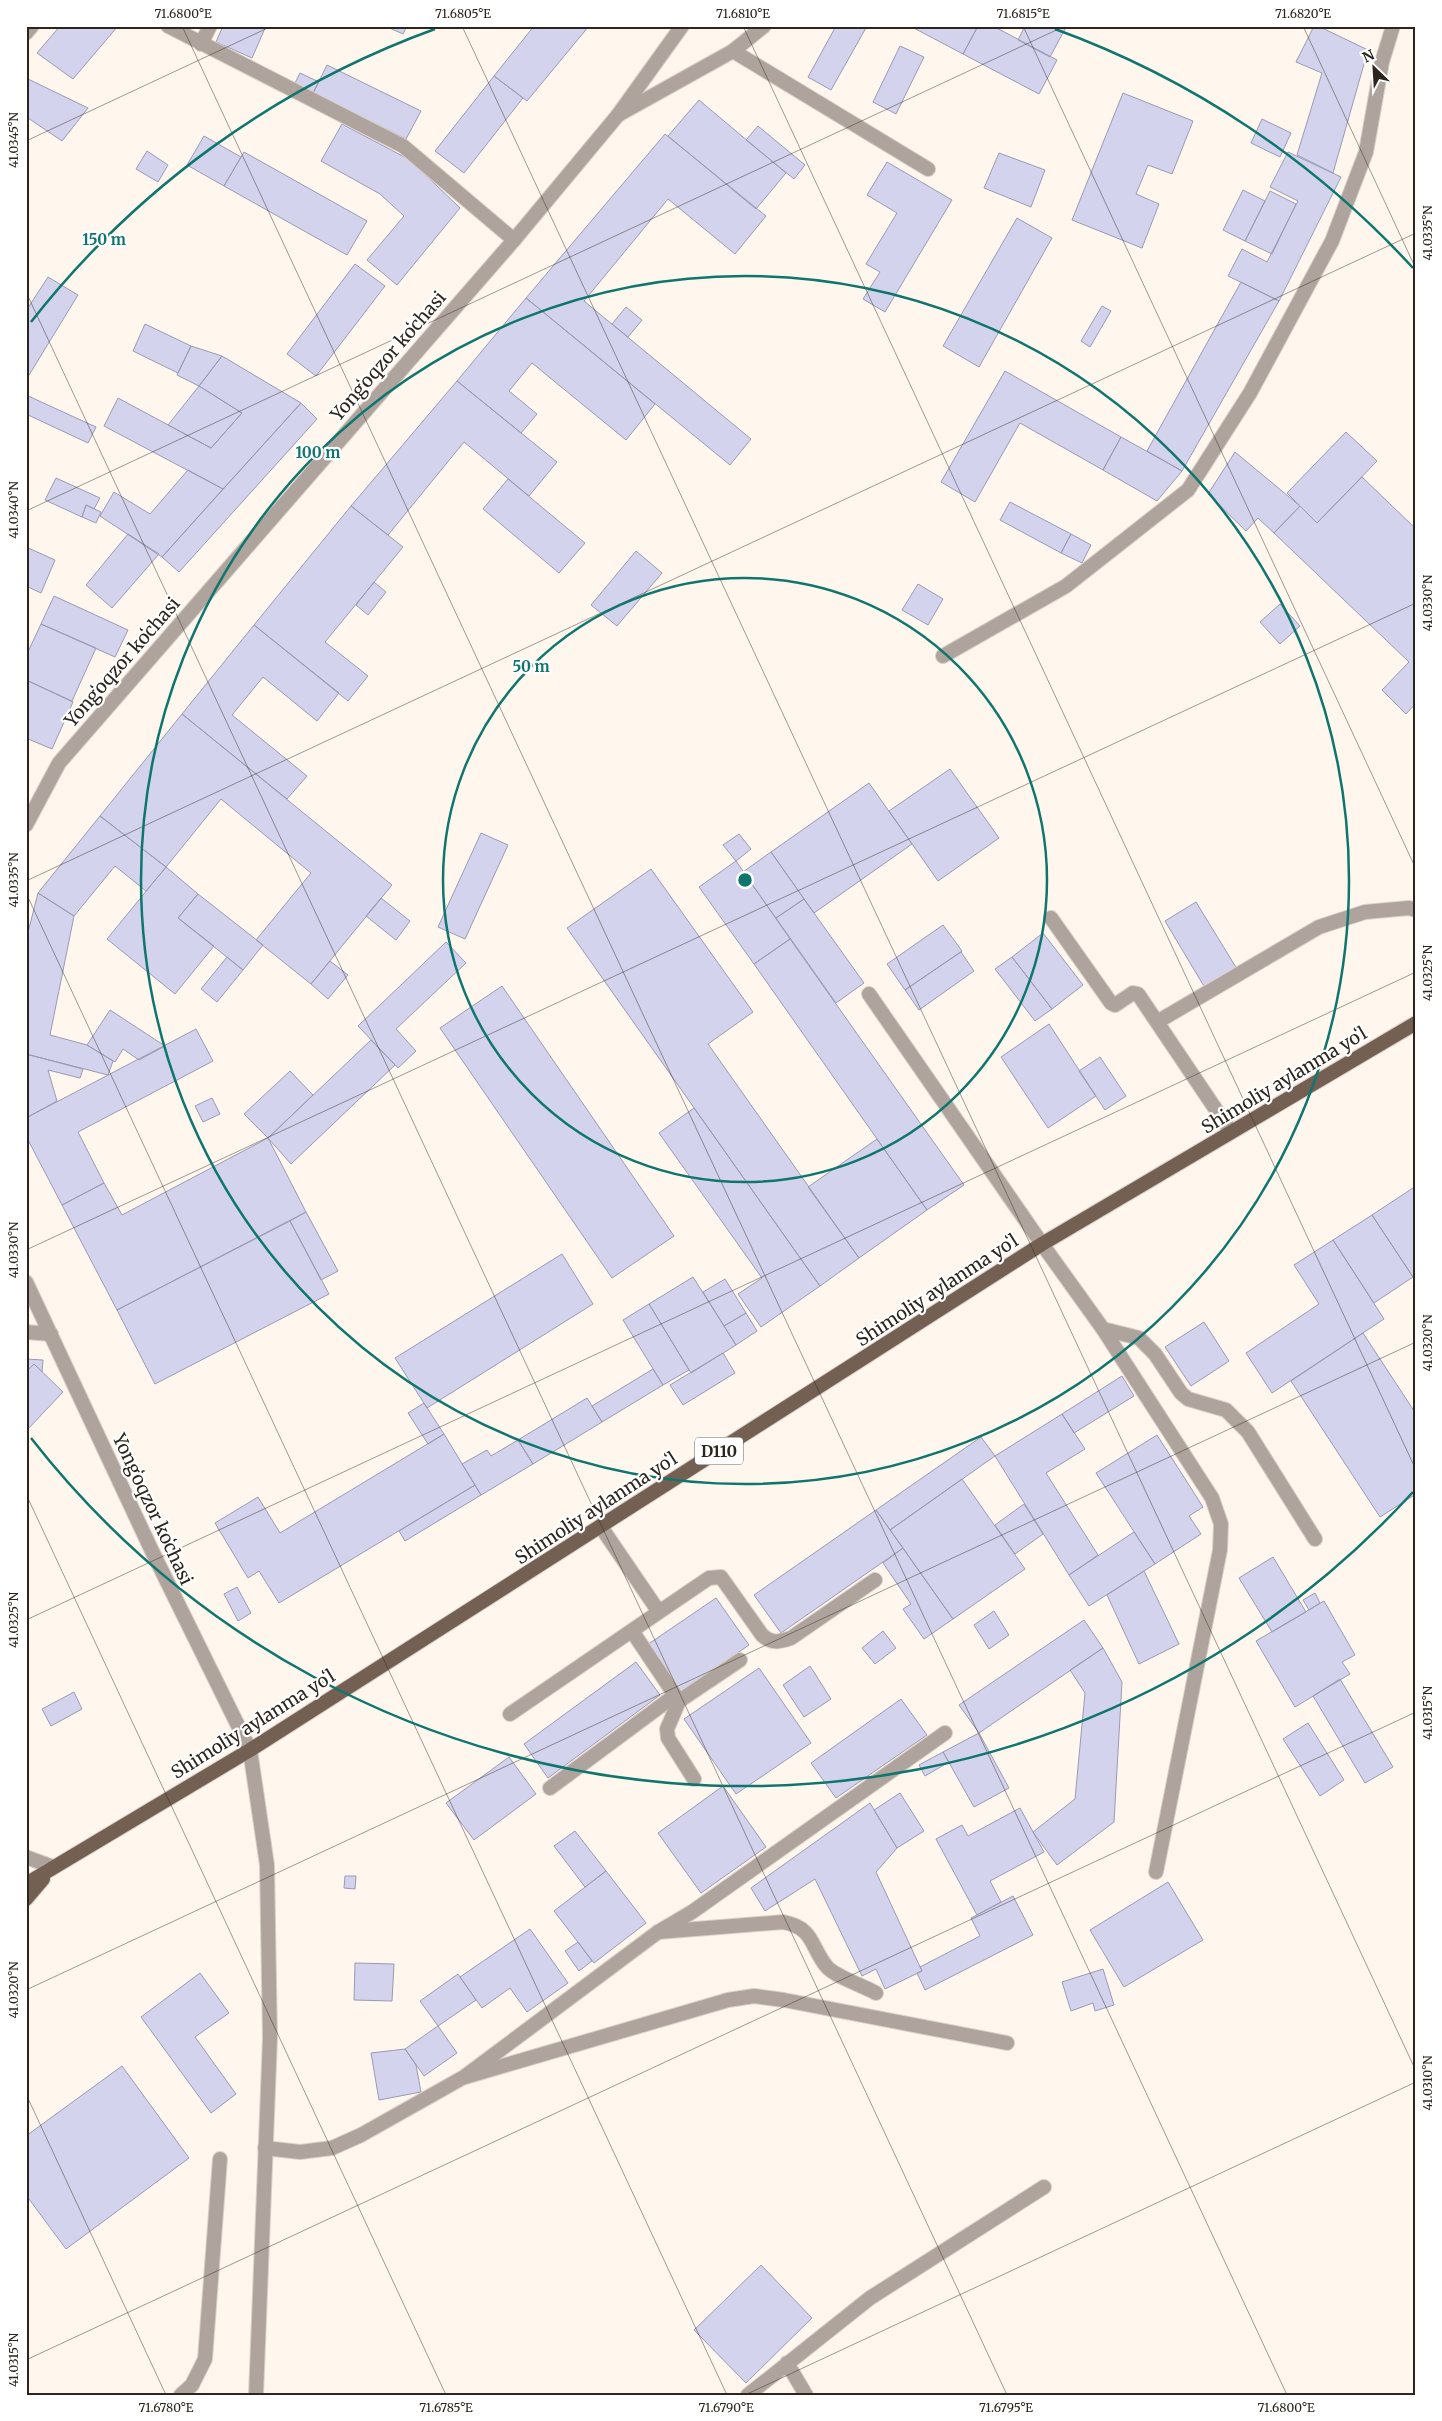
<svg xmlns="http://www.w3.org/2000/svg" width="1442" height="2421" font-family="Merriweather,serif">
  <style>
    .building { fill: #d3d3ed; stroke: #9a9ab3 }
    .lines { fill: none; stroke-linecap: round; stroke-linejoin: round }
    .service-casing { stroke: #d9d0c8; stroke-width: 16 }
    .minor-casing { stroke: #d9d0c8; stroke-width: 16 }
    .primary-casing { stroke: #d9d0c8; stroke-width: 16 }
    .service { stroke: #afa49d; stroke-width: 14 }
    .minor { stroke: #afa49d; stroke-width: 14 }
    .primary { stroke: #736053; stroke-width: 14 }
    .ticks { fill: none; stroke: #2c251d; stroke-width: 1; stroke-opacity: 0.45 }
    .ring { fill: none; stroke: #0f766e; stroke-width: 2.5 }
    .labels { text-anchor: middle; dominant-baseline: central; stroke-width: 4.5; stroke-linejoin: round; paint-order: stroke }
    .shield { fill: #fff; stroke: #6b6661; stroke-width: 1 }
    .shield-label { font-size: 16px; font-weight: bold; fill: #2c251d }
    .street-label { font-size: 18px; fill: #2c251d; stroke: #fff }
    .centre { fill: #0f766e; stroke: #fff; stroke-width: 2.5 }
    .ring-label { font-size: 15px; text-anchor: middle; font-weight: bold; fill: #0f766e; stroke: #fff; stroke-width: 4.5; stroke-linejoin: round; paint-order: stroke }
    .neatline { fill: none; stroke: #2c251d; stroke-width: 2 }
    .ticks-label { font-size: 12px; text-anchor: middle; fill: #2c251d }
  </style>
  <rect width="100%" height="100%" fill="#fff6ed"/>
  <path class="building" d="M60,26h58l-45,53 -36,-26z
    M223,26h43l-14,32 -36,-16z
    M385,26h22l-4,8z
    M534,26h55l-62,75 -33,-25z
    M836,26h31l-36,64 -23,-13z
    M910,26h68l-15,28z
    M978,26h15l64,34 -18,34 -76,-40z
    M1025,26h34l6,3 -15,28 -32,-17z
    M1314,26h4l50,24 -35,123 -36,-18 25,-82 -26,-11z
    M900,46l24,11 -28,57 -23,-12z
    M327,65l94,46 -15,28 -93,-46z
    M300,73l19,9 -6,11 -18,-10z
    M494,76l29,22 -59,75 -29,-22z
    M26,78l62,30 -26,33 -34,-23 -2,2z
    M1123,93l70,28 -21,53 -24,-9 -12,29 23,10 -17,44 -70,-28z
    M699,100l87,73 -30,36 -88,-73z
    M1262,119l29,14 -11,24 -29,-14z
    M342,124l68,36 50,48 -63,77 -30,-25 37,-44 -24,-22 -59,-33z
    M758,126l47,39 -11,14 -48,-39z
    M665,134l101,82 -31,38 -67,-55 -84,102 167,138 -21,26 -204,-167z
    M204,136l37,21 -17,29 -37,-21z
    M147,151l21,14 -10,17 -22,-13z
    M244,152l123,69 -20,34 -123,-69z
    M1288,152l53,25 -62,124 -51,-25 14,-27 25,13 31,-61 -28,-14z
    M999,153l46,17 -14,37 -47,-19z
    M887,162l65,38 -67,112 -22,-13 17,-27 -14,-8 31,-51 -30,-18z
    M1243,190l22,11 -20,40 -22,-11z
    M1270,191l26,13 -24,50 -27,-13z
    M1017,218l35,20 -73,129 -36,-21z
    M355,264l30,22 -69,90 -29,-22z
    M48,277l30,18 -52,85v-69z
    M1241,282l38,19 -97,170 -35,-20z
    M526,298l129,106 -29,36 -94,-77 -23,28 28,23 -16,19 -64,-52z
    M1102,306l9,5 -21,36 -9,-6z
    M626,307l16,13 -14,17 -16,-13z
    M145,324l46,22 -13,27 -45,-22z
    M191,346l31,10 -23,30 -22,-11z
    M222,356l79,47 -78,86 -119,-63 14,-28 93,50 31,-35 -43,-27z
    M1005,371l116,66 -18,33 -83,-47 -45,79 -34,-20z
    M457,381l100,81 -28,34 -65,-54 -76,93 -37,-29z
    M199,386l43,27 -31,35 -43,-23z
    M26,395l70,32 -8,16 -62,-29z
    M301,403l16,16 -138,153 -17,-15z
    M1346,432l31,29 -60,62 -30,-30z
    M1121,437l61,34 -25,30 -54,-31z
    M1235,452l65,54 -26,27 -16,-15 -12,13 -38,-37z
    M188,470l35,19 -61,68 -62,-41 14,-24 36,22z
    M1362,477l54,52v34l-3,3 3,2v135l-10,11 -24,-24 27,-28 -135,-129 26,-27 17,17z
    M56,478l44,20 -6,11 -8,-4 -4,12 -37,-17z
    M508,479l77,64 -26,30 -76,-64z
    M1010,502l61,32 -10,19 -61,-33z
    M86,505l15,7 -5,11 -14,-6z
    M351,506l52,41 -78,95 43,34 -20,25 -94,-76z
    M128,534l31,20 -47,54 -26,-23z
    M1071,534l20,11 -9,18 -21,-10z
    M26,547l29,13 -14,33 -15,-7z
    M636,551l26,22 -45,53 -26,-21z
    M374,582l12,10 -18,23 -12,-10z
    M918,584l25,15 -15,26 -26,-15z
    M54,596l74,34 -13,27 -74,-33z
    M1280,604l20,22 -20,18 -20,-22z
    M41,624l55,24 -24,53 -46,-21v-24z
    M254,625l85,68 -22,28 -54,-44 -31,38 75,61 -20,23 -105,-85z
    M26,680l47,22 -21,47 -26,-11z
    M182,714l210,171 -81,99 -55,-44 55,-67 -90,-74 -55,68 -66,-51z
    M950,769l49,69 -61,43 -49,-70z
    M869,783l43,61 -98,69 -43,-61z
    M100,816l66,51 -20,24 -31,-25 -41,50 -36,-23z
    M481,833l27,12 -43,94 -27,-12z
    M739,834l12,15 -15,12 -13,-16z
    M771,852l33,47 -28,19 -33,-46z
    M736,861l54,78 -36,25 -55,-77z
    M166,867l32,27 -20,24 36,28 -39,48 -68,-55z
    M651,869l102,143 -45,32 151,214 -39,28 -253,-358z
    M38,893l36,23 -24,119 37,10 26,16 -5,14 -82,-21v-114z
    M198,894l65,51 -20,25 -65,-52z
    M381,898l29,23 -14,19 -30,-24z
    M804,899l60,84 -28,20 -60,-85z
    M1196,902l41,67 -32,19 -40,-67z
    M943,925l19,26 -57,39 -18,-26z
    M1043,933l40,52 -31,24 -40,-52z
    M790,939l174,246 -37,25 -173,-246z
    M446,942l20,21 -70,66 20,22 -18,17 -40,-42z
    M961,952l13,19 -55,39 -14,-20z
    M227,957l16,13 -26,32 -16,-13z
    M1012,957l40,52 -17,12 -40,-52z
    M330,961l18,14 -20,24 -17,-15z
    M502,986l172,250 -62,42 -172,-250z
    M110,1010l55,36 -26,14 -16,-11 -8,13 -28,-17z
    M1049,1024l47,72 -48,32 -47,-71z
    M196,1029l17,32 -135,71 26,51 -42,22 -36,-69v-18z
    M371,1040l24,25 -104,99 -23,-26z
    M26,1054l57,15 -3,9 -32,-8 9,31 -31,17z
    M1100,1057l26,39 -21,14 -26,-39z
    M290,1071l23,24 -45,43 -24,-24z
    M212,1098l8,16 -17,8 -8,-16z
    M694,1108l126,178 -59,41 -23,-33 24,-16 -103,-145z
    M268,1138l38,74 -189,98 -55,-105 42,-22 18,32z
    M877,1139l50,71 -68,48 -51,-71z
    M1416,1186v89l-3,2 -41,-62z
    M306,1212l32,59 -17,9 -31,-59z
    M1372,1215l41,62 -39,26 -41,-63z
    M290,1221l39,73 -174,90 -38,-74z
    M1333,1240l51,79 -112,74 -26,-40 73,-49 -25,-39z
    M562,1254l31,50 -166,104 -32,-50z
    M693,1277l43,68 -45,28 -42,-69z
    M725,1279l21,34 -22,13 -21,-34z
    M649,1304l40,66 -26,15 -40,-65z
    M746,1313l11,18 -21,14 -12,-19z
    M1204,1322l25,39 -38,25 -26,-39z
    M1363,1333l53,81v80l-36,23 -89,-136z
    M723,1353l12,20 -52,32 -13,-20z
    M26,1359l17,1 -1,12 -8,-8 -8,8z
    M34,1364l29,28 -37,39v-59z
    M653,1369l10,16 -61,37 -10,-16z
    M1122,1376l12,20 -60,37 -12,-19z
    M587,1398l15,24 -69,42 -15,-24z
    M424,1403l20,31 -16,10 -20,-31z
    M1062,1414l23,35 -39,24 52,82 -29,20 -74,-119z
    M444,1434l31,51 -196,118 -20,-32 -11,7 -33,-55 43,-26 22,36z
    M1157,1435l46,72 -14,9 12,18 -46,30 -59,-91z
    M981,1437l14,19 -105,74 -14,-20z
    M518,1440l15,24 -52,31 -19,-31 25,-14 4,6z
    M962,1479l63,90 -72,50 -63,-89z
    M475,1485l6,10 -76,46 -6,-10z
    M1024,1504l19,30 -28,20 -20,-29z
    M876,1510l27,38 -122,85 -27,-38z
    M1134,1532l21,32 -66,42 -20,-31z
    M903,1548l50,71 -29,20 -21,-30 8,-5 -28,-41z
    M1273,1557l33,55 -34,20 -33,-54z
    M1144,1571l35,73 -40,20 -32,-69z
    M237,1587l14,26 -13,8 -14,-27z
    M1315,1593l5,10 -11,7 -6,-10z
    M716,1598l33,47 -70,48 -32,-48z
    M1324,1601l31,54 -13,7 8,12 -55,33 -39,-66z
    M994,1611l15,24 -20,14 -15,-24z
    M1084,1620l19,28 -124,85 -20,-28z
    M883,1631l13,17 -21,16 -13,-16z
    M1103,1648l19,34 -8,140 -57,43 -24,-33 42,-33 10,-106 -15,-23z
    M636,1662l24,33 -112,83 -24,-34z
    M810,1666l21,33 -27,18 -21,-32z
    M759,1668l52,75 -75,51 -52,-75z
    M1340,1679l53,88 -28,16 -52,-87z
    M74,1692l8,17 -31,17 -9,-17z
    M901,1699l26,36 -91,63 -25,-35z
    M1308,1723l36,57 -24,16 -37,-57z
    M979,1733l30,55 -35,19 -31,-55z
    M943,1752l6,10 -24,14 -6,-11z
    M509,1757l27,37 -62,46 -28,-37z
    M723,1786l43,61 -65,46 -43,-60z
    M900,1793l24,38 -27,17 -23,-38z
    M870,1803l27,45 -21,24 46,99 -37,18 -9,-20 -14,7 -47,-97 -50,32 -14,-23z
    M1020,1808l24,44 -54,29 11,21 -24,13 -41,-76 26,-14 6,11z
    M575,1831l31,40 -21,16 -31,-41z
    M606,1871l40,52 -52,40 -40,-52z
    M345,1876h11l-1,13 -11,-1z
    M1168,1882l35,58 -79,47 -34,-57z
    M1013,1896l20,39 -108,55 -8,-17 5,-2 -2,-4 60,-31 -9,-18z
    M530,1929l38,54 -41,29 -17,-24 -28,20 -22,-31z
    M578,1942l14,19 -13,10 -14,-20z
    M355,1963l39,1 -2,37 -38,-1z
    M1103,1969l11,36 -19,6 -2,-8 -22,8 -9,-29z
    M200,1973l29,40 -34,24 41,57 -25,19 -70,-96z
    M458,1974l18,26 -38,26 -18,-25z
    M438,2026l19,27 -33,23 -19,-27z
    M405,2049l11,16 5,27 -42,8 -8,-47z
    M122,2066l67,92 -123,91 -40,-54v-59z
    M761,2265l51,53 -66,65 -52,-53z"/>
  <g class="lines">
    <g class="service-casing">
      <path id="service" d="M168,26l235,120 111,94
        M26,33l6,-7
        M201,44l9,-18
        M618,115l115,-64 31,-25
        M1051,918l60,85 4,2 18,-12 5,1 93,138
        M869,994l173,250
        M1157,1022l162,-95 46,-15 44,-4 7,2
        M1103,1329l36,9 16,16 26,39 7,6 38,11 22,22 67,107
        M26,1332l25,2
        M659,1612l50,-34 12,-1 41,58c10,9 17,7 29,3l84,-58
        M632,1631l47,70 -12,28 1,9 26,41
        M679,1701l61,-41
        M510,1714l149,-102 -58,-85
        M250,1750l17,115 3,173 -14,357
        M550,1788l124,-92
        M26,1857l27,10
        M658,1932l125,-10c32,6 27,25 44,45 9,10 37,19 49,26
        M465,2077l263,-77 26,-4 30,4 223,43
        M787,2363l19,32
        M181,2395l11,-10 13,-26 15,-200
        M748,2395l122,-97 174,-111"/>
    </g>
    <g class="minor-casing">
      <path id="minor" d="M733,51l195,118
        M943,656l123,-70 122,-96 62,-97 82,-152 34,-89 16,-90 11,-36
        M26,825l33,-62 455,-523 104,-125 64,-89
        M1042,1244l61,85 109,169 9,26 -1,26 -64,322
        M26,1282l125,267 99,201
        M265,2148l35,4 32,-4 29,-13 103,-58 194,-145 34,-20 253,-179"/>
    </g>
    <g class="primary-casing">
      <path id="primary" d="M26,1884l224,-134 792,-506 374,-221
        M26,1899l17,-20"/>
    </g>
    <use href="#service" class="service"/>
    <use href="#minor" class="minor"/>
    <use href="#primary" class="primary"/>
  </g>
  <path class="ticks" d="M182,26l1105,2369M462,26l954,2045M743,26l673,1444M1023,26l393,843M1303,26l113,243M26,141l246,-115M26,292l981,2103M26,511l1039,-485M26,881l1390,-648M26,893l701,1502M26,1250l1390,-647M26,1494l420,901M26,1620l1390,-648M26,1990l1390,-648M26,2094l140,301M26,2360l1390,-648M745,2395l671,-313"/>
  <g class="ring">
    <circle cx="745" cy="880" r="302"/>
    <circle cx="745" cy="880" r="604"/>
    <path d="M1413 1492A906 906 0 0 1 31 1438M31 322A906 906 0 0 1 435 29M1055 29A906 906 0 0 1 1413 268"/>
  </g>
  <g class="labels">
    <rect class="shield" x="695" y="1437.5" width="48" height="27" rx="4"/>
    <g class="shield-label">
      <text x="719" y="1451">D110</text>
    </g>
    <g class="street-label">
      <text transform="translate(388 356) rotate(-49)">Yongʻoqzor koʻchasi</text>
      <text transform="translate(122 662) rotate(-49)">Yongʻoqzor koʻchasi</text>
      <text transform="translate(1284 1080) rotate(-31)">Shimoliy aylanma yoʻl</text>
      <text transform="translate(937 1290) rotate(-33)">Shimoliy aylanma yoʻl</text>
      <text transform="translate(596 1508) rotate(-33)">Shimoliy aylanma yoʻl</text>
      <text transform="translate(153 1509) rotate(65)">Yongʻoqzor koʻchasi</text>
      <text transform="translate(253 1724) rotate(-32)">Shimoliy aylanma yoʻl</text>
    </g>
  </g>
  <circle cx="745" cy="880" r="8" class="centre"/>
  <g class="ring-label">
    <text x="104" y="245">150 m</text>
    <text x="318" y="458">100 m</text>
    <text x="531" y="672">50 m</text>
  </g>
  <rect width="1442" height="2421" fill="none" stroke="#ffffff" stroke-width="55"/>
  <g transform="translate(1374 68) rotate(335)" stroke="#ffffff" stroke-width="4" paint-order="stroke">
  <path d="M0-4L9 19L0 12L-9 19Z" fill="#2c251d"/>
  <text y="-8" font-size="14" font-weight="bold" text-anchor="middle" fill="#2c251d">N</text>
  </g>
  <rect x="28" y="28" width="1386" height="2366" class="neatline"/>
  <g class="ticks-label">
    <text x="183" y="18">71.6800°E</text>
    <text x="463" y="18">71.6805°E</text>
    <text x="743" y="18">71.6810°E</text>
    <text x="1023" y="18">71.6815°E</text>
    <text x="1303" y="18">71.6820°E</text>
    <text transform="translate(14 140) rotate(-90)" y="4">41.0345°N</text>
    <text transform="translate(1428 233) rotate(-90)" y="4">41.0335°N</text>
    <text transform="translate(14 510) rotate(-90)" y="4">41.0340°N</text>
    <text transform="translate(1428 603) rotate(-90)" y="4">41.0330°N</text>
    <text transform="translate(14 880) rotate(-90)" y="4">41.0335°N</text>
    <text transform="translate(1428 973) rotate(-90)" y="4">41.0325°N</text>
    <text transform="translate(14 1250) rotate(-90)" y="4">41.0330°N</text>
    <text transform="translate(1428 1343) rotate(-90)" y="4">41.0320°N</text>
    <text transform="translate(14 1620) rotate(-90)" y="4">41.0325°N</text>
    <text transform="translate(1428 1713) rotate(-90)" y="4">41.0315°N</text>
    <text transform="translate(14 1990) rotate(-90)" y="4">41.0320°N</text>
    <text transform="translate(1428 2083) rotate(-90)" y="4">41.0310°N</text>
    <text transform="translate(14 2360) rotate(-90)" y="4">41.0315°N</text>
    <text x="166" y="2412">71.6780°E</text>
    <text x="446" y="2412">71.6785°E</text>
    <text x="726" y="2412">71.6790°E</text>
    <text x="1006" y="2412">71.6795°E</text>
    <text x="1286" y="2412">71.6800°E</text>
  </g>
</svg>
